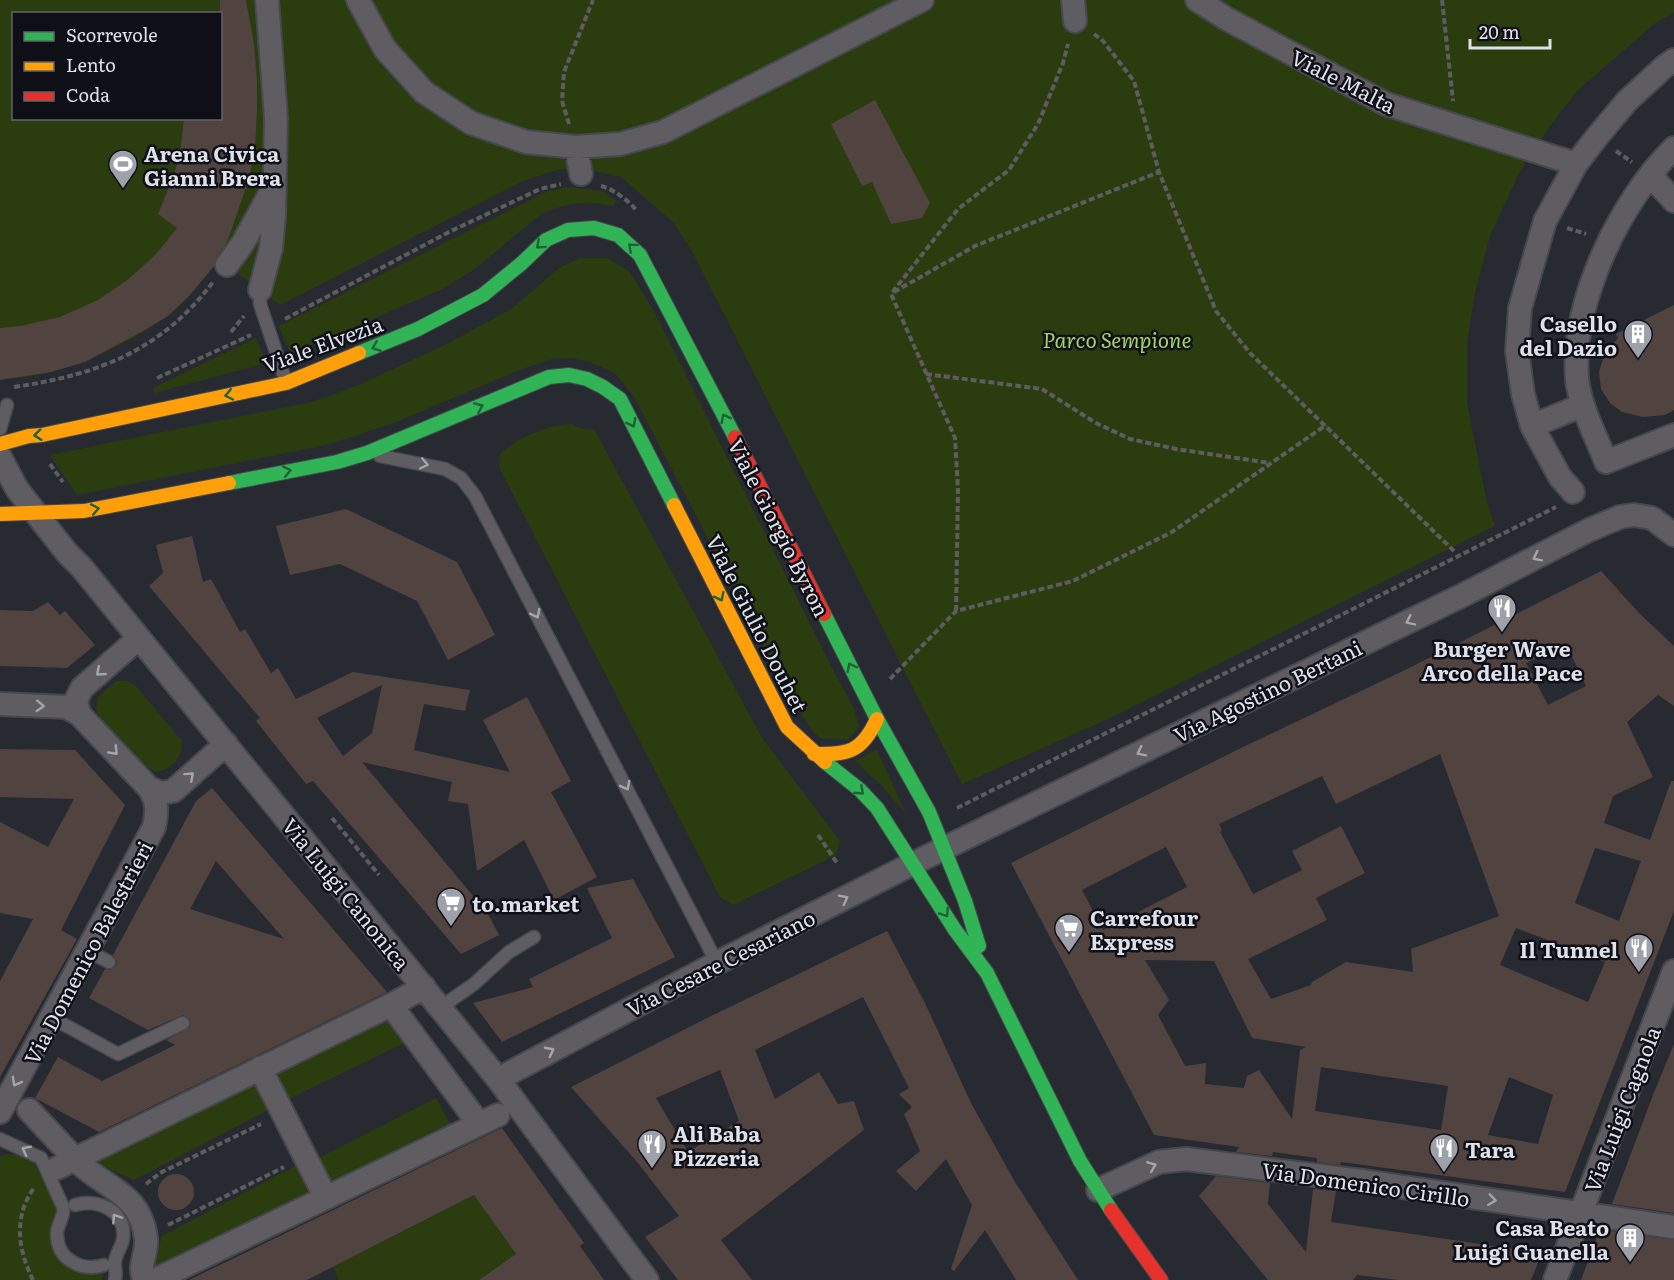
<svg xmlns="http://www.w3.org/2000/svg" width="1674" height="1280" font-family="Literata,serif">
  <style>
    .green { fill: #2b3d0f; fill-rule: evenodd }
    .building { fill: #51433f; fill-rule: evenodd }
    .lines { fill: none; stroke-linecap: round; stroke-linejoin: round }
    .lane-casing { stroke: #46484f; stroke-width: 15 }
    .street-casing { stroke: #46484f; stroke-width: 26 }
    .fast-casing { stroke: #46484f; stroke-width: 16 }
    .slow-casing { stroke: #46484f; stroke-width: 16 }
    .jam-casing { stroke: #46484f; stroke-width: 16 }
    .path { stroke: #5d5c60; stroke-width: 4; stroke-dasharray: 6 3; stroke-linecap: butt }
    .lane { stroke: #5f5d61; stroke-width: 12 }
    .street { stroke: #5f5d61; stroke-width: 22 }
    .fast { stroke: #30b455; stroke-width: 14 }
    .slow { stroke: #ff9f0a; stroke-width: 14 }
    .jam { stroke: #e5322d; stroke-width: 14 }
    .oneway { stroke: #206236 }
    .oneway2 { stroke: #a5a5ac }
    .labels { text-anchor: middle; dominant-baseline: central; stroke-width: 5; stroke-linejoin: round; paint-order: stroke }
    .street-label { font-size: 21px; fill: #dee0ea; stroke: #0f1017 }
    .poi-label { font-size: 21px; font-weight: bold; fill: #dee0ea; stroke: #0f1017; text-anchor: start }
    .park-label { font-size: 21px; font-style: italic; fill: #a3d360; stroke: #0f1017 }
  </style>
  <rect width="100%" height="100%" fill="#282a32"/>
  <path class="green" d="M0,0h1674v12l-20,12 -76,66 -29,37 -30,46 -29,63 -15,56 -8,53v58l20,100 8,23 -383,191 -150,67 -270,-533 -18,-28 -53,-46 -27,-6 -34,-2 -35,11 -245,125 -44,-33 -16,-14c-16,20 -32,43 -53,58 -43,32 -113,63 -167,63zM14,14h206v104h-206z
    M567,187l35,4 14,9 -3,6c-26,-6 -49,-3 -72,8l-69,57 -32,19 -149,64 -12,-28 269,-135z
    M580,258h27l23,14 26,43 174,349 24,45 5,18 -11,13 -28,-2 -8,-8 -17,-26 -161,-307 -19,-24 -25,-11 -18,-4 -21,1 -34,12 -126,53 -65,21 -249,50 -27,-40 262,-53 49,-18 88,-41 64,-35 46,-40z
    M256,338l10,25 -111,30 -2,-5z
    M571,424l12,5h11l168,309 78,103 -4,14 -103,50 -13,-8 -221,-430 1,-13c18,-16 46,-29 71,-30z
    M116,681h10l9,4 46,55c2,8 0,15 -6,22 -5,5 -13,11 -20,9 -13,-3 -48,-45 -57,-57l-2,-6 2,-11z
    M877,750l29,64 -24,-28 -27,-25z
    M394,1013l14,28 -121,59 -14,-28z
    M257,1079l15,29 -138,72 -40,-18z
    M436,1098l14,27 -122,60 -13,-25z
    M6,1154l15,1 13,8 22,43 8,53 42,9 -5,12h-101v-124z
    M301,1163l12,28 -160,76 9,-31z
    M495,1185l11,15 -19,14 29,40 -37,26h-140l-6,-13z"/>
  <path class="building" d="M220,0h26l8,44 3,37v30l-2,36 -6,32 -18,52 -5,13 -10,14 -2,8 -24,29 -22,21 -25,15 -58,31 -34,10 -51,8v-52l20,-2 40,-9 38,-17 28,-19 16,-14 15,-14 20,-25 -19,-14 16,-39 7,-28 3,-29h36z
    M875,100l55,103 -8,15 -31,6 -19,-42 -10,4 -31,-62z
    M1674,305v105l-9,5 -22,2 -21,-5 -12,-9 -9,-14 -2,-17 5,-17 14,-17 -2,-4z
    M346,509l111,53 38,73 -47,25 -31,-59 -77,-37 -50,11 -14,-49z
    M192,536l11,46 8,-3 29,53 5,-3 26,44 7,-5 18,31 57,-27 117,18 -5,21 -41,-7 -10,46 96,22 -27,-52 44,-23 44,84 -20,11 46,85 -43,23 -30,-60 -47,31 -9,-67 -20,-3 4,-19 -90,-20 126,152 11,21 -38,19 -148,-173 -7,3 -50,-63 4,-3 -111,-132 14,-13 -7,-28zM382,685l-10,48 -29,23 -26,-38z
    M1601,571l38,42 35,33v60l-16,-11 -31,27 26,55 -40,19 -9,27 46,17 21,-59h3v130l-109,281 -224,-30 -1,3 -23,-3v-4l-44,-6 -1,4 -36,-4 3,-5 -85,-12 -143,-272 234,-117 160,-76zM1566,644l20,42 -38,19 -22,-42zM1440,754l59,162 -88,33 2,23 -67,-10 -34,20 -1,3 -40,14 -23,-40 79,-39 -11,-22 49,-25 -24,-47 -49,25 10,19 -49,24 -33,-62 2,-2 -3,-6 103,-48 14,28zM1166,847l21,40 -84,43 -21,-40zM1595,848l46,13 -22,60 -44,-18zM1516,928l89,34 -17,40 -88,-37zM1145,960l69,1 38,77 54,9 -6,3 -8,69 -33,-49 -12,6 -3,12 -39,-4 1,-21 -21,3 -27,-51 11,-15zM1321,1067l127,19 -7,44 -126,-19zM1509,1077l44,18 -15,49 -50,-9z
    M48,602l12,13 5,-4 30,34 -28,23 -67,-2v-56l33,1z
    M0,749l75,1 50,55 -64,125 16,9 -77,138v-96l33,-62 -33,-6v-91l48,25 26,-48 -74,-2z
    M212,788l175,204 -288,140 -64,-34 23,-41 44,24 73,-36 -9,-5 24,-13v-8l-7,-4 -35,15 -59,-32 16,-29 5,1 6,-4 1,-5 -4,-6 83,-154zM216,861l68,78 -94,-30z
    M633,879l42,78 -173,85 -29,-39 60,-16 -4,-8 83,-41 -25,-50z
    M887,931l38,72 46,100 44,79 63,98h-62l-31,-50 -31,41 -3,-2 21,-64 -26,-46 -30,32 -20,-20 24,-20 -16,-37 8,-7 -13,-13 10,-6 -46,-91 -108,53 20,49 44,-27 19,32 16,-3 10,29 -143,110 31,40h-74l-33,-43 34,-21 -41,-53 -67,-76 136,-69zM720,1070l19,51 -51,31 -32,-54z
    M1674,1044v169l-62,-9 41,-109z
    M502,1128l82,115 -4,3 24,34h-125l37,-26 -42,-59 -167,85h-118z
    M158 1192a18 18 0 1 1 36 0a18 18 0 1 1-36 0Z
    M1216,1176l54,7 -2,21 38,48 7,-63 23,2 -5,31 211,31 -11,27h-133l-41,-5 -4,5h-85l-69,-84z
    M1603,1230l71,10v40h-93l16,-43h3z"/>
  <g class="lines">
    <g class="lane-casing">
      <path id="lane" d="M260,290v14l26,78
        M0,429l7,-24
        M380,456l65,13 16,9 14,18 242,467
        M88,951l21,11
        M441,1007l33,-23 35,-32 25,-15
        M52,1018l66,36 65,-31
        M0,1139l41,19 22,49c2,10 -6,17 -6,27 0,26 25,38 47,31
        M75,1205c23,-7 52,6 48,34 -1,8 -7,14 -8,22 -1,7 2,12 0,19"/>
    </g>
    <g class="street-casing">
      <path id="street" d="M358,0l27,49 39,43 47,31 55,19 50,5 44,-3 43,-12 259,-132
        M1073,0l2,21
        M1197,0l30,19 159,85 190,60
        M576,147l5,27
        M1674,148c-54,53 -103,154 -97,231 3,28 19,57 29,83l68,-27
        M1650,175l24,26
        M227,265l16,-22 28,-51
        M260,290l11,-42 3,-31 2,-99 -9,-118
        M1532,426l51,-21
        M0,457l17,32 50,64 15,15 416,511 149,201
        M1573,492l-13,-15 -28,-51 -9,-32 -6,-43 3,-43 25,-87 31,-57 20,-26 31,-37 37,-34 10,-7
        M0,704l66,3 13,7 70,74c9,13 8,25 5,39l-154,285
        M79,714l-3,-14 6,-12 57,-50
        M149,788l12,5 12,-2 53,-47
        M391,1005l88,119
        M260,1068l66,130
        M498,1079l219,-116 195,-99 551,-269 126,-65 31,-13 14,-2 18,3 22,17
        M29,1110l46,49 -18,9
        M1098,1190l61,-28 27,-3 176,22 312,46
        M144,1280c-1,-4 -3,-10 -2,-14 1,-9 5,-17 4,-27 -5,-48 -44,-51 -71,-80l320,-156 29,-16
        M155,1280l343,-165
        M1555,1280l119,-309"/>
    </g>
    <g class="fast-casing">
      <path id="fast" d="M359,353l59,-24 65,-34 39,-32 24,-23 22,-10 26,-2 24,7 22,20 95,182
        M229,483l108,-21 30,-9 182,-76 20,-2 18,4 16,8 17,12 54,106
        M824,614l53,105 52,93 36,89 14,45
        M825,762l35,28 17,18 78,122 32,43 93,188 31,49"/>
    </g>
    <g class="slow-casing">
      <path id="slow" d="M0,444l29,-8 13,-1 244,-52 73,-30
        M674,505l113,222 38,35
        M0,514l84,-3 145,-28
        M814,754c34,1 48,-2 63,-35"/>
    </g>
    <g class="jam-casing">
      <path id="jam" d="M735,437l89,177
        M1111,1210l50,70"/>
    </g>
    <path class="path" d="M1442,0l11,101
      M1094,34l9,7 31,40 25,91 57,139 34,42 204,198
      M569,124l-7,-23 2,-29 29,-72
      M1616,151l16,11
      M601,186c12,3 27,14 35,24
      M1567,228l19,6
      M894,292l81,-46 184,-74
      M285,319l164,-87 91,-43 21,-5
      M231,332l13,-16
      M926,374l116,15 54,34 34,16 46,10 94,14
      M157,378l94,-43
      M14,387c83,-12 147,-36 199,-105
      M50,464l13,18
      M956,611l2,-121 -3,-52 -64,-144 67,-85 51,-39 29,-46 25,-61 5,-19
      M890,679l66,-68 117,-30 99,-49 154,-107
      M957,808l599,-301
      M332,818l47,57
      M818,835l19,28
      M146,1184l14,-11 101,-49
      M168,1225l116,-58
      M33,1280c-15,-30 -20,-63 1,-92"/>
    <use href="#lane" class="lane"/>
    <use href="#street" class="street"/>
    <use href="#fast" class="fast"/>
    <use href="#slow" class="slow"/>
    <use href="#jam" class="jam"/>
  </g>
  <defs><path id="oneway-chevron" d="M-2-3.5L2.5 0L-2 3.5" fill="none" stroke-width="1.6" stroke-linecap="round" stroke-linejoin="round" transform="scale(1.5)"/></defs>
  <g class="oneway">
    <use href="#oneway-chevron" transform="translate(540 245) rotate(138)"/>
    <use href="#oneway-chevron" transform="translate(632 247) rotate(-138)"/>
    <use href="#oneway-chevron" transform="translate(376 347) rotate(158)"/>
    <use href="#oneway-chevron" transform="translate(229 395) rotate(168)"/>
    <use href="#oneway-chevron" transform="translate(479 407) rotate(-23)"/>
    <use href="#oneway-chevron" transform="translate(725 418) rotate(-117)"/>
    <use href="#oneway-chevron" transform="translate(632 423) rotate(63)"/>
    <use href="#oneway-chevron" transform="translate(38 435) rotate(174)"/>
    <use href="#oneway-chevron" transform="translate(287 471) rotate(-11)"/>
    <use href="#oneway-chevron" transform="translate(95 509) rotate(-11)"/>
    <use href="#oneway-chevron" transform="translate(720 597) rotate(63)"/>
    <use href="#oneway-chevron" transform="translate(851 667) rotate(-117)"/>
    <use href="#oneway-chevron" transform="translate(860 791) rotate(43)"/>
    <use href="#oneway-chevron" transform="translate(945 913) rotate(57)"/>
  </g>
  <g class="oneway2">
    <use href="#oneway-chevron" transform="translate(424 464) rotate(12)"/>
    <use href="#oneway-chevron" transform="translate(1537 557) rotate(153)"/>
    <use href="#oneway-chevron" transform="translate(536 614) rotate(63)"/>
    <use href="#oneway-chevron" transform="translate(1410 621) rotate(154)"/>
    <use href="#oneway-chevron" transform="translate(100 672) rotate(139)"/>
    <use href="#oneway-chevron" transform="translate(40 706) rotate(3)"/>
    <use href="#oneway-chevron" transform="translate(114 751) rotate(47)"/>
    <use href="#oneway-chevron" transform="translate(1141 752) rotate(154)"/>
    <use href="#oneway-chevron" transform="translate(190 776) rotate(-42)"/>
    <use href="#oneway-chevron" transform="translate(626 786) rotate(62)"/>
    <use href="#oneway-chevron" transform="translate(844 899) rotate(-27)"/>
    <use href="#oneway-chevron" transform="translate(550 1051) rotate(-28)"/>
    <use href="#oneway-chevron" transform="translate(16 1082) rotate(119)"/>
    <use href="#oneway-chevron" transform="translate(26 1150) rotate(-153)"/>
    <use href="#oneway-chevron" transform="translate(1152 1166) rotate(-22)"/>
    <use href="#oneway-chevron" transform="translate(1492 1200) rotate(8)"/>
    <use href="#oneway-chevron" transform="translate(116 1218) rotate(-124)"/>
  </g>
  <defs>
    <g id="stadium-pin" transform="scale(1.5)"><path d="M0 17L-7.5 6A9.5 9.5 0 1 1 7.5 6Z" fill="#9ea0aa" stroke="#0f1017"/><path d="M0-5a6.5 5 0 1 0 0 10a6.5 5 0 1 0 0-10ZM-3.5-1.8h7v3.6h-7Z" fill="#fff"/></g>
    <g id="building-pin" transform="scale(1.5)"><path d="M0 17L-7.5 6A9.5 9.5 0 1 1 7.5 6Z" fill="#9ea0aa" stroke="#0f1017"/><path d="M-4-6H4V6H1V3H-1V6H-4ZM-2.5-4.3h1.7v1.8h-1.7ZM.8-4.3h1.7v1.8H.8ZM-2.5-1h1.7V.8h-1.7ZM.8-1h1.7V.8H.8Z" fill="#fff"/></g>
    <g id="restaurant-pin" transform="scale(1.5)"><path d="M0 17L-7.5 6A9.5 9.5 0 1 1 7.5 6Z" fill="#9ea0aa" stroke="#0f1017"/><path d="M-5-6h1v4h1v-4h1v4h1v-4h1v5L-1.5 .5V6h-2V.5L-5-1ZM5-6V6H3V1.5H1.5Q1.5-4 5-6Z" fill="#fff"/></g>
    <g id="supermarket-pin" transform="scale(1.5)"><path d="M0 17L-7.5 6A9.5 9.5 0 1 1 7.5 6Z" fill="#9ea0aa" stroke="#0f1017"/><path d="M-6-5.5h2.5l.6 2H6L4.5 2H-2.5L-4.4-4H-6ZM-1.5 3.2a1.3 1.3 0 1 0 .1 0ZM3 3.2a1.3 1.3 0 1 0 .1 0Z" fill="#fff"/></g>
  </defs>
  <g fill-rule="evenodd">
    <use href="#stadium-pin" x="123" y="164"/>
    <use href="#building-pin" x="1638" y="334"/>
    <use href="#restaurant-pin" x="1502" y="608"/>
    <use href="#supermarket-pin" x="451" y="902"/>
    <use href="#supermarket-pin" x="1069" y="928"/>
    <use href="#restaurant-pin" x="1639" y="948"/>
    <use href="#restaurant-pin" x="652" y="1144"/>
    <use href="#restaurant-pin" x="1444" y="1148"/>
    <use href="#building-pin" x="1630" y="1238"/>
  </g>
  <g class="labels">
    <g class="street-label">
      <text transform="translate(1344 80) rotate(27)">Viale Malta</text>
      <text transform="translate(322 343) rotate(-20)">Viale Elvezia</text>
      <text transform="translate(780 527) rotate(63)">Viale Giorgio Byron</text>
      <text transform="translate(758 623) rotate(63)">Viale Giulio Douhet</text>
      <text transform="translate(1267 690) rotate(-26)">Via Agostino Bertani</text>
      <text transform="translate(347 893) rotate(51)">Via Luigi Canonica</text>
      <text transform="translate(87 952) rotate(-62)">Via Domenico Balestrieri</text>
      <text transform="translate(720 962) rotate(-27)">Via Cesare Cesariano</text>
      <text transform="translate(1621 1109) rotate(-69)">Via Luigi Cagnola</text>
      <text transform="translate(1366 1183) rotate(8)">Via Domenico Cirillo</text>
    </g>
    <g class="poi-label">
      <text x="144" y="152">Arena Civica<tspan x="144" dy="24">Gianni Brera</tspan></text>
      <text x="1617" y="322" text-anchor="end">Casello<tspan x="1617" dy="24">del Dazio</tspan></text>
      <text x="1502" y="647" text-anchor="middle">Burger Wave<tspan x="1502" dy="24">Arco della Pace</tspan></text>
      <text x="472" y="902">to.market</text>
      <text x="1090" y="916">Carrefour<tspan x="1090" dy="24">Express</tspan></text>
      <text x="1618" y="948" text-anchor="end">Il Tunnel</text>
      <text x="673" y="1132">Ali Baba<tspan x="673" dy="24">Pizzeria</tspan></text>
      <text x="1465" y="1148">Tara</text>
      <text x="1609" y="1226" text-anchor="end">Casa Beato<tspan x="1609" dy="24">Luigi Guanella</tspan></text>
    </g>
    <g class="park-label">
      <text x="1117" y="338">Parco Sempione</text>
    </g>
  </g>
  <rect x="12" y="12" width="210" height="108" fill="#0f1017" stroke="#62636b" stroke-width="1.5"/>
  <rect x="24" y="32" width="30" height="9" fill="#30b455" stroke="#62636b" stroke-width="1.5"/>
  <text x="66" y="42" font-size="18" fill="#dee0ea">Scorrevole</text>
  <rect x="24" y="62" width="30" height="9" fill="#ff9f0a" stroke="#62636b" stroke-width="1.5"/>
  <text x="66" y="72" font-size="18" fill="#dee0ea">Lento</text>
  <rect x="24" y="92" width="30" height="9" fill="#e5322d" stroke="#62636b" stroke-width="1.5"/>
  <text x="66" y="102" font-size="18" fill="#dee0ea">Coda</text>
  <path d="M1470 39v9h80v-9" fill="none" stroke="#dee0ea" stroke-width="3"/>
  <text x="1479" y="39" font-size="18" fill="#dee0ea" stroke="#0f1017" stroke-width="4.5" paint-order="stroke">20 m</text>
</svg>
